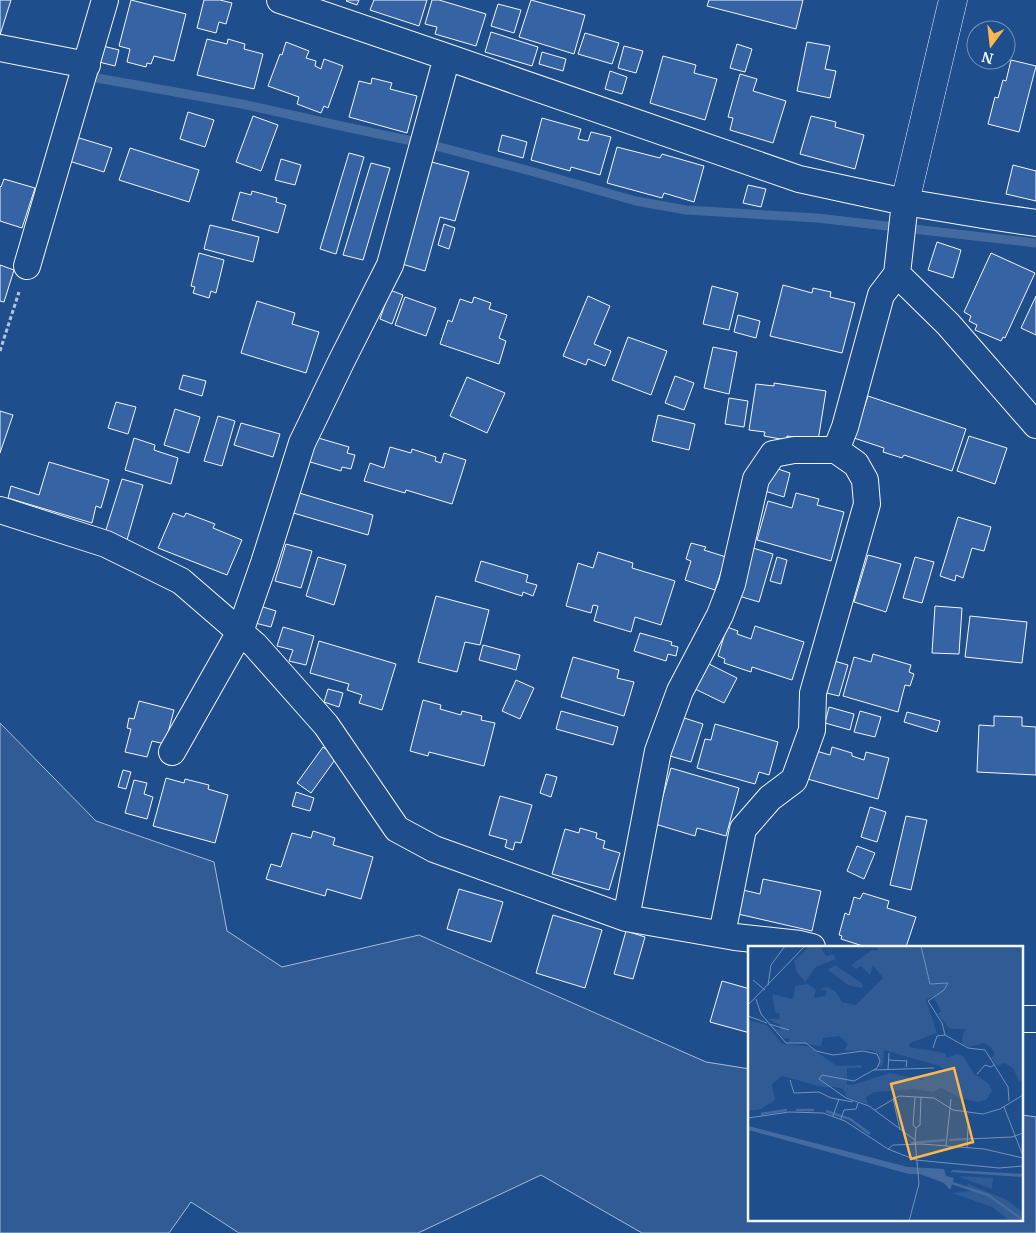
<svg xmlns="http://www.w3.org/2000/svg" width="1036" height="1233" font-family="Merriweather,serif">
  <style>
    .green { fill: #305b95; stroke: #a8bbd7 }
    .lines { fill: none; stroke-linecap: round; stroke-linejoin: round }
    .stream { stroke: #446ba0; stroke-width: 9 }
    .building { fill: #3563a3; stroke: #f2f6ff }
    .minor-casing { stroke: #f2f6ff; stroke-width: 28 }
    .tertiary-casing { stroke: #f2f6ff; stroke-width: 29 }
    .path { stroke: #b3c4dc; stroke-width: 3; stroke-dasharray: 4 2.5; stroke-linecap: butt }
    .minor { stroke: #1f4e8c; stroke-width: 26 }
    .tertiary { stroke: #1f4e8c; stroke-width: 28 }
    .inset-river { fill: none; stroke: #446ba0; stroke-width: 2.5 }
    .inset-road { fill: none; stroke: #7391ba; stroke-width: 1 }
    .view { fill: #ffb74d; fill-opacity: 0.15; stroke: #ffb74d; stroke-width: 2.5 }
    .inset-edge { fill: none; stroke: #f2f6ff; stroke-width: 2.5 }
  </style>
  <rect width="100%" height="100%" fill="#1f4e8c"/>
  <path class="green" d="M0,723l96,98 118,41 13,69 55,36 137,-32 287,127 44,7v150h272v-104l14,2v116h-394l-101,-58 -123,58h-179l-48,-31 -22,31h-169z"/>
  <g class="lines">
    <path class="stream" d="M86,76l156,28 99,22 95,20 98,26 102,29 50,9 131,8 219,25"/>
  </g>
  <path class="building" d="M0,0h11l-11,35z
    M131,0l55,14 -12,47 -20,-5 -3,8 -4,-1 -1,4 -19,-5 3,-13 -11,-3z
    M204,0h16l12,3 -6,21 -7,-2 -3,11 -19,-5z
    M347,0h12l-2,5 -11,-4z
    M374,0h53l-8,26 -49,-16z
    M432,0h7l47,14 -10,32 -41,-12 2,-7 -12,-3z
    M531,0l54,15 -11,39 -55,-17z
    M709,0h94l-7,29 -89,-23z
    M498,4l23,6 -7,23 -23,-7z
    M491,32l47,15 -6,19 -47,-14z
    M585,33l34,10 -7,21 -34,-10z
    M207,39l20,5 1,-5 17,5 -1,5 19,5 -9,35 -57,-14z
    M286,42l23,9 -3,7 10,3 -1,5 6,3 3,-10 19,7 -15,42 -4,-2 -3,7 -24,-9 2,-7 -31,-11 12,-32 2,1z
    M807,42l23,4 -5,23 11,2 -6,27 -33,-7z
    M737,44l15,5 -7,23 -15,-4z
    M103,46l16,4 -4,16 -16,-4z
    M624,46l19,5 -7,22 -18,-5z
    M542,52l24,7 -3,12 -24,-7z
    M663,56l33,9 -2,8 23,6 -12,41 -55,-17z
    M1011,60l25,6 -17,66 -31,-8 7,-27 3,1 5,-18 3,1z
    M610,71l17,6 -5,17 -17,-5z
    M740,74l17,5 -4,12 33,10 -13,42 -43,-13 3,-12 -5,-1z
    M372,78l20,5 -2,6 27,7 -10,37 -58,-16 10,-36 12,3z
    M188,112l26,8 -9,27 -25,-8z
    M253,116l25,9 -17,46 -25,-9z
    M811,116l25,6 -1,5 29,8 -9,34 -55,-15z
    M542,118l39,11 -3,10 10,2 3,-9 20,5 -11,38 -29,-8 -1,4 -39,-11z
    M502,135l25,7 -4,16 -25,-7z
    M76,137l36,11 -8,24 -35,-11z
    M617,147l43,11 2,-4 42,12 -10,36 -30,-9 -2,5 -55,-15z
    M130,148l69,22 -10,32 -70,-22z
    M349,153l15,4 -28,97 -16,-5z
    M281,159l20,6 -6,20 -20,-5z
    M428,161l41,11 -14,49 -15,-4 -15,54 -26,-8z
    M371,163l19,5 -27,92 -20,-5z
    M1013,165l23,6v30l-30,-7z
    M4,179l31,9 -13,40 -22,-7v-35l1,1z
    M748,185l18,4 -5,18 -18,-4z
    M252,191l25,7 -1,4 10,3 -8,28 -46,-13 8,-28 11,3z
    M444,224l11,4 -6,21 -11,-4z
    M210,225l49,12 -6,25 -49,-13z
    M937,242l24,8 -8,28 -25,-8z
    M199,253l25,7 -8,33 -5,-2 -2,7 -16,-5 2,-6 -4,-1z
    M991,253l44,20 -30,65 -2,-1 -2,4 -26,-11 2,-5 -8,-4 2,-5 -7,-4z
    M0,265l14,5 -10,32 -4,-1z
    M783,285l29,8 1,-5 18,4 -1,5 25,6 -13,50 -72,-17z
    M712,286l26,7 -9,37 -26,-6z
    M390,290l13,5 -11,29 -12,-5z
    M588,296l22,10 -16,38 17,7 -6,15 -17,-7 -2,6 -23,-9z
    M1036,296v39l-15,-7z
    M405,297l31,11 -10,28 -31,-11z
    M474,297l17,6 -2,6 18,6 -8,23 7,3 -7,23 -59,-20 8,-24 4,2 8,-23 12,4z
    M257,301l38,12 -3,11 27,8 -13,41 -65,-20z
    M738,315l22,6 -4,17 -22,-6z
    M628,337l39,14 -16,44 -39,-15z
    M713,347l24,5 -8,42 -25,-6z
    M183,375l23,6 -4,15 -23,-7z
    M675,376l19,7 -10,27 -19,-7z
    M467,377l38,16 -18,40 -37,-17z
    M774,383l52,8 -8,50 -31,-5 -1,4 -22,-4 1,-4 -16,-2 7,-46 18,2z
    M868,396l98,33 -14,42 -48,-16 -2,3 -19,-6 1,-4 -30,-10z
    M729,398l19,3 -4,26 -19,-3z
    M116,402l20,5 -8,27 -20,-6z
    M175,409l25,8 -11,36 -25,-8z
    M0,411l13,4 -13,38z
    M658,415l37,9 -6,26 -37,-9z
    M218,416l17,5 -13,45 -18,-5z
    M241,423l39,11 -7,23 -39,-12z
    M969,436l38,12 -12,36 -38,-13z
    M315,437l34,10 -2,6 8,2 -4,14 -9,-2 -1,4 -34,-10z
    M134,438l21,7 -1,5 24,8 -7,26 -46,-14z
    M390,447l21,6 1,-4 24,8 -1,4 6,2 3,-10 22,7 -14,44 -46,-14 -1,3 -41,-12 6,-18 14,5z
    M49,462l60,18 -8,28 -5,-2 -4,17 -84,-25 3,-12 28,9z
    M772,467l18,6 -6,24 -19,-6z
    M122,479l21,6 -16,55 -22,-7z
    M296,492l77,23 -5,20 -78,-23z
    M796,493l23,6 -2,6 27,7 -13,49 -74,-21 11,-39 24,7z
    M173,513l11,4 2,-4 29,11 -2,4 29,12 -15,35 -69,-27z
    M958,517l33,10 -7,24 -12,-3 -9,30 -7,-3 -1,6 -15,-5z
    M691,543l15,4 -2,3 22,7 -11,33 -30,-10 6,-19 -5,-2z
    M286,544l26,7 -11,37 -26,-7z
    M753,548l20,6 -14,48 -20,-6z
    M598,552l35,11 -1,5 43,13 -14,44 -26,-8 -4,15 -37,-11 4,-15 -5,-1 -2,8 -25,-7 12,-43 15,5z
    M868,555l33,9 -15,48 -32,-10z
    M318,557l28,8 -12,40 -28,-9z
    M777,557l10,3 -6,24 -11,-3z
    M915,557l19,5 -12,41 -19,-5z
    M481,561l47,14 -2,7 11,3 -4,11 -10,-4 -1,4 -47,-15z
    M436,596l53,14 -9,35 -15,-3 -8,30 -39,-10z
    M260,606l16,5 -5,16 -16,-4z
    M935,606l27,2 -3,46 -27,-1z
    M970,616l57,6 -5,41 -57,-6z
    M755,626l49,16 -12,38 -40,-13 -1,5 -27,-9 1,-4 -7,-3 9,-29 11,4 -1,3 14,5z
    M283,627l31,9 -8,29 -17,-4 4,-11 -16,-4z
    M640,633l32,9 -1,3 7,2 -2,9 -8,-2 -2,7 -32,-10z
    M319,641l77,23 -14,46 -23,-7 3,-8 -15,-5 2,-6 -39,-11z
    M483,645l37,10 -4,15 -37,-10z
    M873,654l38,11 -2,7 5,2 -4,12 -5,-1 -7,27 -55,-16 11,-39 17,5z
    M573,657l46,13 -2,8 17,4 -10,34 -63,-19z
    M831,660l17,5 -9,31 -17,-4z
    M705,662l32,16 -13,25 -31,-15z
    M516,680l18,8 -14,31 -18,-8z
    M328,689l15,4 -4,14 -15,-5z
    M423,700l18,5 -1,4 21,6 1,-4 20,5 -1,4 14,3 -11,43 -55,-14 -1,4 -18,-5z
    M139,701l35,9 -9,34 -13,-3 -5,16 -22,-5 6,-23 -4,-1 2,-10 5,1z
    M829,707l25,7 -4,16 -25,-7z
    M561,711l57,16 -5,18 -57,-16z
    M860,711l21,6 -6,20 -21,-5z
    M907,712l33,9 -3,11 -33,-10z
    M994,716l28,1v9l14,1v48l-59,-3 2,-47 15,1z
    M681,717l22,7 -12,38 -21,-6z
    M715,724l63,18 -9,33 -10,-3 -4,12 -58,-16 8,-29 6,1z
    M323,747l14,10 -26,36 -14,-10z
    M832,747l20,6v3l12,4 2,-8 23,6 -11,41 -74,-21 9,-28 17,5z
    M671,768l68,20 -13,48 -29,-8 -2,8 -40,-12z
    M123,770l8,2 -5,17 -8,-2z
    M546,774l11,3 -6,20 -11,-4z
    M166,778l18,5 1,-4 24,6 -1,4 20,6 -13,48 -62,-17z
    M134,780l13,3 -3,11 9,3 -6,22 -22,-6z
    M296,792l18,6 -4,13 -18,-5z
    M500,796l32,9 -11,38 -6,-1 -2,8 -8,-3 2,-7 -18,-5z
    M870,807l16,5 -9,30 -16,-5z
    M906,816l21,4 -16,70 -21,-5z
    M580,828l17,5 -1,5 9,3 -2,7 17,5 -11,37 -57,-16 13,-45 14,4z
    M313,831l22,7 -2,7 40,12 -12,42 -34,-10 -2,7 -59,-17 5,-15 10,3 11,-34 19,5z
    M857,846l18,7 -11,26 -17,-8z
    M763,879l58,12 -9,40 -74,-17 5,-24 17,4z
    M459,889l44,13 -12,40 -44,-13z
    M863,893l26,8 -2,7 29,9 -10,30h-40l-25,-8 1,-3 -3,-1 6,-22 4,2 5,-18 6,2z
    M553,915l49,15 -17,58 -49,-15z
    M626,931l19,6 -12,42 -19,-5z
    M722,981l28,8v44l-40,-11z"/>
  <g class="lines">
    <g class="minor-casing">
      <path id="minor" d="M280,0l167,57 352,122 106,23 84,14 47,7
        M0,48l87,17
        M905,202l-8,72 51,50 88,101
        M27,266l78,-266
        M0,510l106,34 75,37 74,64 71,80 71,104 37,20 192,69 109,19 65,7 12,3
        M172,752l68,-120 24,-69 38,-120 39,-81 49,-97 57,-208
        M626,918l32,-167 22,-60 40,-76 12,-31 24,-105 17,-25 21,-4h42l9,-23 36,-132 16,-21
        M722,934l21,-105 27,-31 24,-18 18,-50 1,-37 54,-189 -2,-24 -9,-16 -20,-14
        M1022,1019h14"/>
    </g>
    <g class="tertiary-casing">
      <path id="tertiary" d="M905,202l48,-202"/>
    </g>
    <path class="path" d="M0,351l19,-59"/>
    <use href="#minor" class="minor"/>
    <use href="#tertiary" class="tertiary"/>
  </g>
  <g transform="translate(748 946)">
    <rect width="275" height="275" fill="#1f4e8c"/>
    <path d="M62,0h10l6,10 7,-2 3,5 -20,8 -11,15 -9,-11 -2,-10zM130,0h145v134l-4,1 -6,-13 -8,-5 -8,3 -6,-8 4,-4 -3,-6 -9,-5 -14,4 -7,-3 1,-11 4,-4h-16l-4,-3 -9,-12 3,-3 -8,-15 -7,4 11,33 -27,10 -1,4 31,5 6,2v4l11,-4 6,2 11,18 15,10 3,7 -6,9 -7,2 -16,-3 -22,-11 -8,4 -19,-3 -40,3 -8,5 1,7 -20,-7 -4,-8 -7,-2h-14l-40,-11 -10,8 3,16 -14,9 -13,2v-91l19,5 15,19 26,2 29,20 24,-1 1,3h-15v16l5,1 38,-12 32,7 8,-7h12l2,-4 -5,-3 -55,-16 -1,15 -4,2v-13l-8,-4 -27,1 4,-7 -9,-8 -16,2 -2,8 -33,-4 2,-3 -7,-1 -9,-10 6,2v-5l-13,-6h12l1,-5 -5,-2 -3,-18 21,5 2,-13 13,-2 8,6 -2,8 11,-2 2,-5 -7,-2 7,-2 9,5 6,10 14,3 27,-27 -10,-13 -3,10 -9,-9 -5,3 -5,-4 21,-15 5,1zM87,19l28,19 -1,4 -14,-3 -20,-15zM212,230l33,2 -1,11 -32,-12zM208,233l51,21 16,12v9h-13l-18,-14 -40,-14 19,-2 -5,-8z" fill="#305b95"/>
    <path d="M0,180l160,41 36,2 2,7 8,2 -4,12 -6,-7 -24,-9h-11l-161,-44zM205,224l70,4v3l-73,-5z" fill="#446ba0"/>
    <path class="inset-river" d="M48,164h18M78,165l24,8 20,15M13,168l26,-4M201,194l18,-1M163,197l34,-3M201,236l39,13 35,25"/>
    <path class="inset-road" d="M173,0l9,38 18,-1 -4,7 -16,11 14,22 3,12 23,13 17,2 23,37 1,14M5,34l12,10M20,39l3,-20 14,-19M8,53l5,15 25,29h20l10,8 17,4 30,-4 14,3 3,7 -3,7 -23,13 -32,-6 -3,4 27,19 23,8 46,34 4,44 -10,37M0,59l57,-59M0,70l19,7M21,78l20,6M185,102l4,-12 8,-1M140,114l19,1 -1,6M140,123l1,-16M126,124l60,-2M229,128l8,-9 6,2 3,-2M42,134l4,13 25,-1 12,6 22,4M167,151l-2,28 3,3M145,152l7,32M256,161l19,49M127,164l24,-14 35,2 19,12 30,4 17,-5 23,-14M85,170l6,-17M0,172l41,-6 34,1 22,8 43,28 28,11 83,8 24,-2M93,173l3,-9 12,-1 2,-6M219,193l45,-2 11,-4M167,194l1,-12 4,-3 1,-28M198,200l5,-47M219,201l1,-21M140,203l5,-4 29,-1 62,5 39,9"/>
    <path class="view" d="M206,122l19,74 -62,17 -20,-75z"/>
    <rect width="275" height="275" class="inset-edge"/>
  </g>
  <g transform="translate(991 45) rotate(195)"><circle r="24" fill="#1f4e8c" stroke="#7391ba"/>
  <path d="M0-4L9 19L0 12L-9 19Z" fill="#ffb74d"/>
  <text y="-8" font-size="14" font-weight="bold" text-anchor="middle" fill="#f2f6ff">N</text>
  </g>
</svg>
